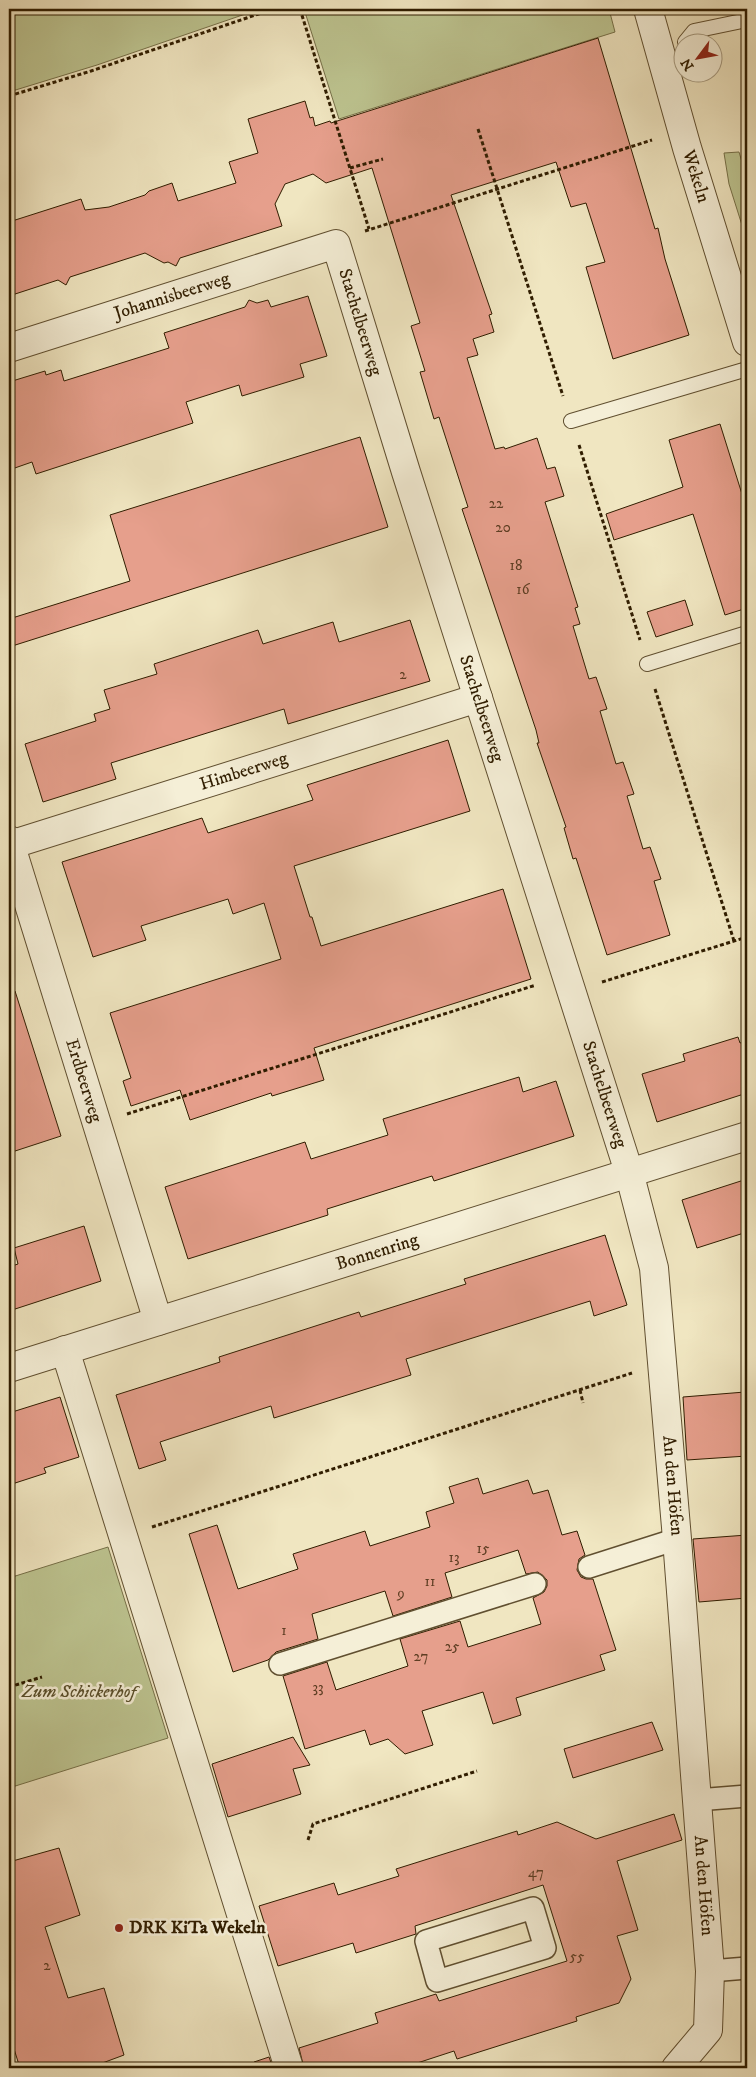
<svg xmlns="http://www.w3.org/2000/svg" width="756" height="2077" font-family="'IM FELL DW Pica',serif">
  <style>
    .green { fill: #bdc490; stroke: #767048 }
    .building { fill: #e69f8c; stroke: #301d00 }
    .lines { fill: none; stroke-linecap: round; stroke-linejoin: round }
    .service-casing { stroke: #604f30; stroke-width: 16 }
    .pedestrian-casing { stroke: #604f30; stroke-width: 24 }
    .minor-casing { stroke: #604f30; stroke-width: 30 }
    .path { stroke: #301d00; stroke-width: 3; stroke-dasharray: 4 2.5; stroke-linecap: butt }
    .service { stroke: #f5efd7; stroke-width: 14 }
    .pedestrian { stroke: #f5efd7; stroke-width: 21 }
    .minor { stroke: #f5efd7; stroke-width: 28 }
    .poi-dot { fill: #8f2418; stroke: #f5efd7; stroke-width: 2 }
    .labels { text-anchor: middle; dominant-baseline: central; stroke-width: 5; stroke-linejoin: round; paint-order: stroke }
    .number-label { font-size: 15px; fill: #5e3e23 }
    .street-label { font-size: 18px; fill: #301d00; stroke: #f5efd7 }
    .park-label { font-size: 18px; font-style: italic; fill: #5a4f2b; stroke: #f5efd7 }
    .poi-label { font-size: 18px; font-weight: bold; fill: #301d00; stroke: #f5efd7; text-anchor: start }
  </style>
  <rect width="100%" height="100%" fill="#f0e6c1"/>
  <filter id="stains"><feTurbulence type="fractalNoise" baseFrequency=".004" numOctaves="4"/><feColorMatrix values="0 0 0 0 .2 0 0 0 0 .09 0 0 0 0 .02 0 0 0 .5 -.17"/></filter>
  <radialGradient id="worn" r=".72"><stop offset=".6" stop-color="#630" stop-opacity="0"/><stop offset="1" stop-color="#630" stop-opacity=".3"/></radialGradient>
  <path class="green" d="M9,9h251l-163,56 -88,27z
    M304,9h305l6,23 -276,87z
    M739,152l8,27v62l-18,-57 -5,-31z
    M108,1547l60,191 -159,50v-210z"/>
  <path class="building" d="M598,38l57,191 3,-1 7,31 24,76 -76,24 -27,-92 19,-5 -19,-59 -15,4 -15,-45 -105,33 41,119 -3,1 5,17 -21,7 5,16 -11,3 28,91 9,-2 1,2 32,-11 10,31 8,-2 9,29 -19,6 33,105 -3,1 5,16 -7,2 16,53 7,-2 11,32 -7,2 16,53 7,-2 11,32 -7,2 16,53 7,-2 11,32 -7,2 16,54 -63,20 -31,-97 -3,1 -9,-31 2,-1 -29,-84h2l-3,-13 -74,-221 6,-2 -29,-90 -5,2 -14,-47 5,-1 -14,-45 9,-3 -48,-155 -46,15 -13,-9 -28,10 -10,20 7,22 -102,32 -4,8 -8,-4 -4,1 -19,-10 -75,24 -4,8 -8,-5 -49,16v-74l72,-23 4,11 24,-3 36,-12 4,-4 23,-8 6,18 58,-18 -7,-21 29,-9 -10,-34 57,-18 5,17 3,-1 2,9 15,-5 1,2z
    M308,296l19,60 -27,8 4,13 -62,19 -3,-11 -53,17 7,21 -157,51 -4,-12 -23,8v-88l36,-11 1,4 15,-5 3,11 105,-33 -5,-15 81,-26 4,-7 8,3 11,-3 3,7z
    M720,424l27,86v98l-22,7 -32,-101 -79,26 -8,-26 77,-27 -14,-47z
    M360,437l28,90 -379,120v-28l121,-38 -20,-66z
    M685,600l8,25 -37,12 -9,-25z
    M410,620l20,61 -142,43 -4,-15 -173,54 5,16 -73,23 -18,-58 71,-23 -2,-7 16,-5 -6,-19 53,-16 -3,-10 104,-34 5,14 70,-22 6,20z
    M448,740l22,71 -176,55 16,51h2l9,29 182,-57 28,90 -217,69 10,32 -52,16 -1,-3 -81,27 -10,-30 -49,16 -8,-25 8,-3 -21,-65 171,-54 -17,-56 -31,11 -5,-15 -87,27 5,14 -53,17 -31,-95 140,-44 6,15 105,-33 -6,-15z
    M15,991l46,145 -52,17v-161z
    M738,1037l2,6 7,-2v52l-90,29 -15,-48 43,-13 -2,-7z
    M519,1077l4,15 33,-11 18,55 -140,45 -2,-5 -105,33 1,6 -140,44 -23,-72 140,-45 6,17 77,-24 -5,-16z
    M747,1179v53l-50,16 -15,-48z
    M84,1226l17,55 -92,30v-44l9,-3 -4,-16z
    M605,1235l22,70 -33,11 -4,-15 -184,58 5,16 -137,43 -3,-12 -111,36 6,18 -27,9 -23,-74 104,-33 -1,-5 140,-45 2,5 105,-33 -2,-5z
    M745,1392l2,64 -60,4 -4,-63z
    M60,1397l19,60 -35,11 2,5 -37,12v-72z
    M478,1478l5,16 45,-14 5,14 15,-4 14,45 15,-4 8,24 -6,4 -2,11 4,7 5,2h7l23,71 -16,5 5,15 -89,28 5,17 -28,9 -10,-32 -61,19 11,34 -28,9 -17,-15 -18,6 -5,-15 -60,19 -22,-73 44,-14 9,28 72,-24 -8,-27 60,-18 8,26 73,-23 -8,-26 11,-6 3,-6v-6l-9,-8 -12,2 -8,-24 -73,23 7,24 -59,19 -8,-25 -73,23 6,25 -42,13 -8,8 -35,12 -44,-138 28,-9 21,64 60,-20 -5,-15 72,-23 5,15 60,-19 -4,-15 28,-9 -5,-16z
    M747,1535v63l-48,4 -6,-63z
    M652,1722l11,28 -90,28 -9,-29z
    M293,1737l17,28 -17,4 8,25 -73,23 -16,-53z
    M674,1814l8,26 -65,21 21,69 -21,6 14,43 -12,24 -43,14 1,4 -120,38 -3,-8 -52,17h-98l-5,-20 79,-25 -3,-10 61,-19 3,7 128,-40 -24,-76 -128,41 1,8 -60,19 -3,-10 -75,23 -19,-60 75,-23 4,12 61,-19 -3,-7 121,-38 1,4 39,-13 39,17z
    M59,1848l21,67 -35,12 23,71 36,-10 20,67 -35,13h-69l-11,-35v-171z
    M269,2057l4,11h-18l-1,-6z"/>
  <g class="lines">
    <g class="service-casing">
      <path id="service" d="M685,42l9,-11 53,-11
        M571,421l176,-52
        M647,664l100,-31"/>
    </g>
    <g class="pedestrian-casing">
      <path id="pedestrian" d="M589,1567l88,-28
        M280,1664l255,-80
        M697,1800l50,-4
        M533,1908l12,40 -108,33 -11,-40z
        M710,1971l37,-3"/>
    </g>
    <g class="minor-casing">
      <g id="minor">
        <path id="s1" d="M648,9l39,139 60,194"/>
        <path id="s2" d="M9,348l327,-104 70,228 223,700 25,96 23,271 33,432 -2,59 -32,38"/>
        <path id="s3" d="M9,840l149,481"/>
        <path id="s4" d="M10,845l468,-147"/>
        <path d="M65,1350l224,718"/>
        <path id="s5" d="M9,1368l738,-232"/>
      </g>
    </g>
    <path class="path" d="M300,9l69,220
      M9,96l82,-25 182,-62
      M478,129l85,267
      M350,168l33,-9
      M365,231l287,-91
      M579,445l61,195
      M655,689l79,252
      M602,982l145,-45
      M127,1114l409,-129
      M580,1390l3,13
      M152,1527l480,-154
      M9,1687l33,-10
      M308,1840l5,-16 164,-53
      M246,2068l10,-3"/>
    <use href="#service" class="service"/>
    <use href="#pedestrian" class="pedestrian"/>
    <use href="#minor" class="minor"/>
  </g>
  <circle class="poi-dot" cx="119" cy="1928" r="5"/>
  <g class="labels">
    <g class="number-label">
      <text x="496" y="503">22</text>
      <text x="503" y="527">20</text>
      <text x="516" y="565">18</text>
      <text x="523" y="589">16</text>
      <text x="403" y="674">2</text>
      <text x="483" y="1548">15</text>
      <text x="454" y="1557">13</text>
      <text x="430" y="1581">11</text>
      <text x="401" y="1593">9</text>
      <text x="284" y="1630">1</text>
      <text x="452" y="1646">25</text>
      <text x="421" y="1656">27</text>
      <text x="318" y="1687">33</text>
      <text x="536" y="1872">47</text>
      <text x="577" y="1956">55</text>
      <text x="47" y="1965">2</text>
    </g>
    <g class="street-label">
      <text stroke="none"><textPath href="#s1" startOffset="174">Wekeln</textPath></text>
      <text stroke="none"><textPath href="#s2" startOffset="171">Johannisbeerweg</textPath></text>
      <text stroke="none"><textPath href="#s2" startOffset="425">Stachelbeerweg</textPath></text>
      <text stroke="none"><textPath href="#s2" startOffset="830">Stachelbeerweg</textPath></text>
      <text stroke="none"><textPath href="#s4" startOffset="245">Himbeerweg</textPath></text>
      <text stroke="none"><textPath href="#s3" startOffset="252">Erdbeerweg</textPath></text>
      <text stroke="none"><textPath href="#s2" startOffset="1235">Stachelbeerweg</textPath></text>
      <text stroke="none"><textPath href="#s5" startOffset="386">Bonnenring</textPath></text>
      <text stroke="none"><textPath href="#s2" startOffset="1634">An den Höfen</textPath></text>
      <text stroke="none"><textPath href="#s2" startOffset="2035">An den Höfen</textPath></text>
    </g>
    <g class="park-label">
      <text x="79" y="1692">Zum Schickerhof</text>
    </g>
    <g class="poi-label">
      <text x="129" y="1928">DRK KiTa Wekeln</text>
    </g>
  </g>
  <rect width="756" height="2077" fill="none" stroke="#f0e6c1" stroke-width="30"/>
  <rect x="10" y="10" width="736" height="2057" fill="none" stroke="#301d00" stroke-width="2.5"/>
  <rect x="15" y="15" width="726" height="2047" fill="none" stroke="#301d00"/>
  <g transform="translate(698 58) rotate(238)"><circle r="24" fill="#f5efd7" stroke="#a69b81"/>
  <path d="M0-4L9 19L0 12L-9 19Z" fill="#8f2418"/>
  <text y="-8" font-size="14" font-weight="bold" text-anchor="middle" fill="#301d00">N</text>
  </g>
  <rect width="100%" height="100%" filter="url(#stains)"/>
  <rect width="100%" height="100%" fill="url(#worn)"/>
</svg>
